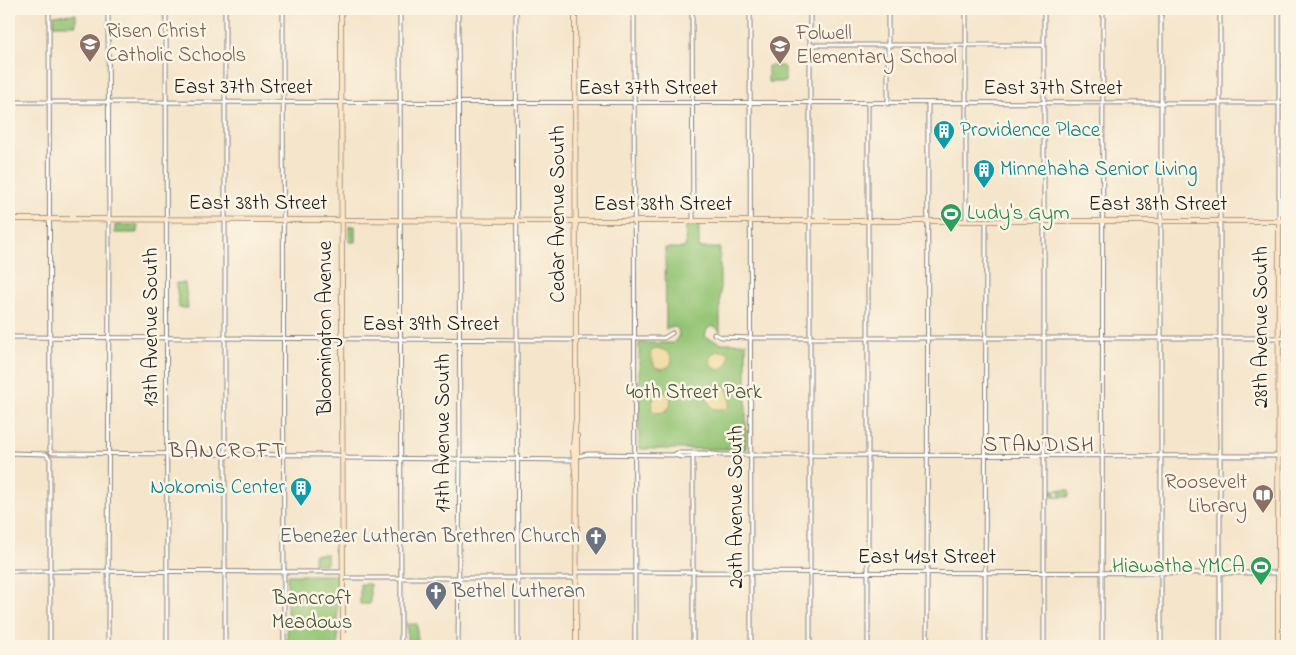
<svg xmlns="http://www.w3.org/2000/svg" width="1296" height="655" font-family="'Indie Flower',sans-serif">
  <style>
    .green { fill: #94c474; stroke: #587048 }
    .sand { fill: #eeda9e; stroke: #857b5d }
    .lines { fill: none; stroke-linecap: round; stroke-linejoin: round }
    .street-casing { stroke: #888074; stroke-width: 5 }
    .secondary-casing { stroke: #888074; stroke-width: 6 }
    .street { stroke: #fff; stroke-width: 3 }
    .secondary { stroke: #fde5c5; stroke-width: 4.5 }
    .labels { text-anchor: middle; dominant-baseline: central; stroke-width: 5; stroke-linejoin: round; paint-order: stroke }
    .education-label { font-size: 21px; fill: #785e54; stroke: #fcf5e5; text-anchor: start }
    .street-label { font-size: 21px; fill: #1c1c1c; stroke: #fcf5e5 }
    .culture-label { font-size: 21px; fill: #0d838f; stroke: #fcf5e5; text-anchor: start }
    .leisure-label { font-size: 21px; fill: #27864d; stroke: #fcf5e5; text-anchor: start }
    .park-label { font-size: 21px; fill: #46573b; stroke: #fcf5e5 }
    .worship-label { font-size: 21px; fill: #5b616d; stroke: #fcf5e5; text-anchor: end }
    .neighbourhood-label { font-size: 22px; letter-spacing: 1px; fill: #644e4c; stroke: #fcf5e5 }
  </style>
  <rect width="100%" height="100%" fill="#fcf5e5"/>
  <filter id="ink" filterUnits="userSpaceOnUse"><feTurbulence type="fractalNoise" baseFrequency=".02" numOctaves="2"/><feDisplacementMap in="SourceGraphic" scale="10" xChannelSelector="R" yChannelSelector="G"/><feConvolveMatrix kernelMatrix="1 2 1 2 8 2 1 2 1" color-interpolation-filters="sRGB"/></filter>
  <filter id="wash" filterUnits="userSpaceOnUse"><feTurbulence type="fractalNoise" baseFrequency=".0096" numOctaves="4" result="noise"/><feDisplacementMap in="SourceGraphic" scale="20" xChannelSelector="R" yChannelSelector="G"/><feGaussianBlur stdDeviation="1.12" result="paint"/><feColorMatrix in="noise" values="0 0 0 0 0 0 0 0 0 0 0 0 0 0 0 0 0 1.4 0 .05"/><feComposite in="paint" operator="in"/></filter>
  <g filter="url(#wash)">
    <rect width="100%" height="100%" fill="#f5e5cb"/>
    <path class="green" d="M76,14v11h-22v-10z
      M768,66h14l3,2v14h-17z
      M686,224h13v24h21v84l-4,-5 -4,-1 -5,3 -2,6 2,3 10,3 3,2h26v106h-107v-106h35l5,-7 -1,-7 -3,-2h-6l-3,3 -1,-82h20z
      M115,225h23v8h-23z
      M349,226h6v16h-6z
      M176,283h9l3,25h-9z
      M1050,490h19v5l-1,2h-18v-4l5,-1v4h5v-6l-10,2z
      M314,554h13v10h-13z
      M287,575h50l1,71h-51z
      M360,584h10v20h-10z
      M407,624h10v17h-10z"/>
    <path class="sand" d="M655,348c8,1 16,3 17,13l-2,5 -7,3 -8,-2 -5,-14z
      M716,351h10l3,3 -1,10 -8,6 -7,-2 -2,-3 -1,-8z
      M717,386h7c6,6 6,12 5,20l-3,3h-13c-8,-10 -9,-18 4,-23z
      M661,392l7,2 3,3 -1,10 -6,5 -8,1 -5,-4c2,-8 2,-14 10,-17z"/>
  </g>
  <g filter="url(#ink)">
    <g class="lines">
      <g class="street-casing">
        <path id="street" d="M49,9l1,441 2,3 285,2 10,3 227,2
          M108,9l1,216 -1,421
          M166,9l1,637
          M225,9v637
          M283,9l1,637
          M400,9l1,637
          M458,9l2,446 -2,191
          M516,9l2,637
          M634,9l1,637
          M692,9l1,212
          M750,9l1,637
          M888,9v95
          M966,9v212
          M1161,9v637
          M1220,9v637
          M1279,9v212
          M810,45h234
          M9,102l1278,1
          M714,334l8,3 30,1h535
          M9,337l562,3 10,-2h83l8,-5
          M9,453l37,1 4,5v187
          M693,453v193
          M673,455l4,-2h26l19,2 565,1
          M578,456l10,-2 85,1 9,2 30,-2
          M9,571l334,1
          M576,572l702,1
          M343,578h233
          M810,646v-637
          M868,646v-542
          M927,646l1,-542
          M985,646l1,-425
          M1044,646v-637
          M1102,646l1,-637"/>
      </g>
      <g class="secondary-casing">
        <path id="secondary" d="M341,9l2,637
          M575,9l1,326v84l-3,28 3,36
          M9,219l596,2h682
          M576,646l1,-210
          M1278,646l1,-425"/>
      </g>
      <use href="#street" class="street"/>
      <use href="#secondary" class="secondary"/>
    </g>
  </g>
  <defs>
    <g id="school-pin" transform="scale(1.125)"><path d="M0 17L-7.5 6A9.5 9.5 0 1 1 7.5 6Z" fill="#8d6e63" stroke="#fcf5e5"/><path d="M0-5L7-2L0 1L-7-2ZM-4 1L0 2.5L4 1V4Q0 6-4 4Z" fill="#fff"/></g>
    <g id="building-pin" transform="scale(1.125)"><path d="M0 17L-7.5 6A9.5 9.5 0 1 1 7.5 6Z" fill="#0f9aa8" stroke="#fcf5e5"/><path d="M-4-6H4V6H1V3H-1V6H-4ZM-2.5-4.3h1.7v1.8h-1.7ZM.8-4.3h1.7v1.8H.8ZM-2.5-1h1.7V.8h-1.7ZM.8-1h1.7V.8H.8Z" fill="#fff"/></g>
    <g id="stadium-pin" transform="scale(1.125)"><path d="M0 17L-7.5 6A9.5 9.5 0 1 1 7.5 6Z" fill="#2e9e5b" stroke="#fcf5e5"/><path d="M0-5a6.5 5 0 1 0 0 10a6.5 5 0 1 0 0-10ZM-3.5-1.8h7v3.6h-7Z" fill="#fff"/></g>
    <g id="library-pin" transform="scale(1.125)"><path d="M0 17L-7.5 6A9.5 9.5 0 1 1 7.5 6Z" fill="#8d6e63" stroke="#fcf5e5"/><path d="M-6-4Q-3-5.5-.7-3.5V5Q-3 3-6 4ZM6-4Q3-5.5 .7-3.5V5Q3 3 6 4Z" fill="#fff"/></g>
    <g id="church-pin" transform="scale(1.125)"><path d="M0 17L-7.5 6A9.5 9.5 0 1 1 7.5 6Z" fill="#6b7280" stroke="#fcf5e5"/><path d="M-1.2-6h2.4v3.5h3.3v2.4h-3.3V6h-2.4V-.1h-3.3v-2.4h3.3Z" fill="#fff"/></g>
  </defs>
  <g fill-rule="evenodd">
    <use href="#school-pin" x="90" y="44"/>
    <use href="#school-pin" x="780" y="46"/>
    <use href="#building-pin" x="944" y="131"/>
    <use href="#building-pin" x="984" y="170"/>
    <use href="#stadium-pin" x="951" y="214"/>
    <use href="#building-pin" x="301" y="488"/>
    <use href="#library-pin" x="1263" y="495"/>
    <use href="#church-pin" x="596" y="537"/>
    <use href="#stadium-pin" x="1261" y="567"/>
    <use href="#church-pin" x="436" y="592"/>
  </g>
  <g class="labels">
    <g class="education-label">
      <text x="106" y="32">Risen Christ<tspan x="106" dy="24">Catholic Schools</tspan></text>
      <text x="796" y="34">Folwell<tspan x="796" dy="24">Elementary School</tspan></text>
      <text x="1247" y="483" text-anchor="end">Roosevelt<tspan x="1247" dy="24">Library</tspan></text>
    </g>
    <g class="street-label">
      <text x="243" y="88">East 37th Street</text>
      <text x="648" y="89">East 37th Street</text>
      <text x="1053" y="89">East 37th Street</text>
      <text x="258" y="204">East 38th Street</text>
      <text x="663" y="205">East 38th Street</text>
      <text x="1158" y="205">East 38th Street</text>
      <text transform="translate(559 214) rotate(-90)">Cedar Avenue South</text>
      <text x="431" y="325">East 39th Street</text>
      <text transform="translate(152 327) rotate(-90)">13th Avenue South</text>
      <text transform="translate(1262 327) rotate(-90)">28th Avenue South</text>
      <text transform="translate(326 328) rotate(-90)">Bloomington Avenue</text>
      <text transform="translate(444 433) rotate(-90)">17th Avenue South</text>
      <text transform="translate(737 507) rotate(-90)">20th Avenue South</text>
      <text x="927" y="558">East 41st Street</text>
    </g>
    <g class="culture-label">
      <text x="960" y="131">Providence Place</text>
      <text x="1000" y="170">Minnehaha Senior Living</text>
      <text x="285" y="488" text-anchor="end">Nokomis Center</text>
    </g>
    <g class="leisure-label">
      <text x="967" y="214">Ludy's Gym</text>
      <text x="1245" y="567" text-anchor="end">Hiawatha YMCA</text>
    </g>
    <g class="park-label">
      <text x="694" y="393">40th Street Park</text>
      <text x="312" y="599">Bancroft<tspan x="312" dy="24">Meadows</tspan></text>
    </g>
    <g class="worship-label">
      <text x="580" y="537">Ebenezer Lutheran Brethren Church</text>
      <text x="452" y="592" text-anchor="start">Bethel Lutheran</text>
    </g>
    <g class="neighbourhood-label">
      <text x="1039" y="446">STANDISH</text>
      <text x="227" y="452">BANCROFT</text>
    </g>
  </g>
  <rect width="1296" height="655" fill="none" stroke="#fcf5e5" stroke-width="30"/>
</svg>
